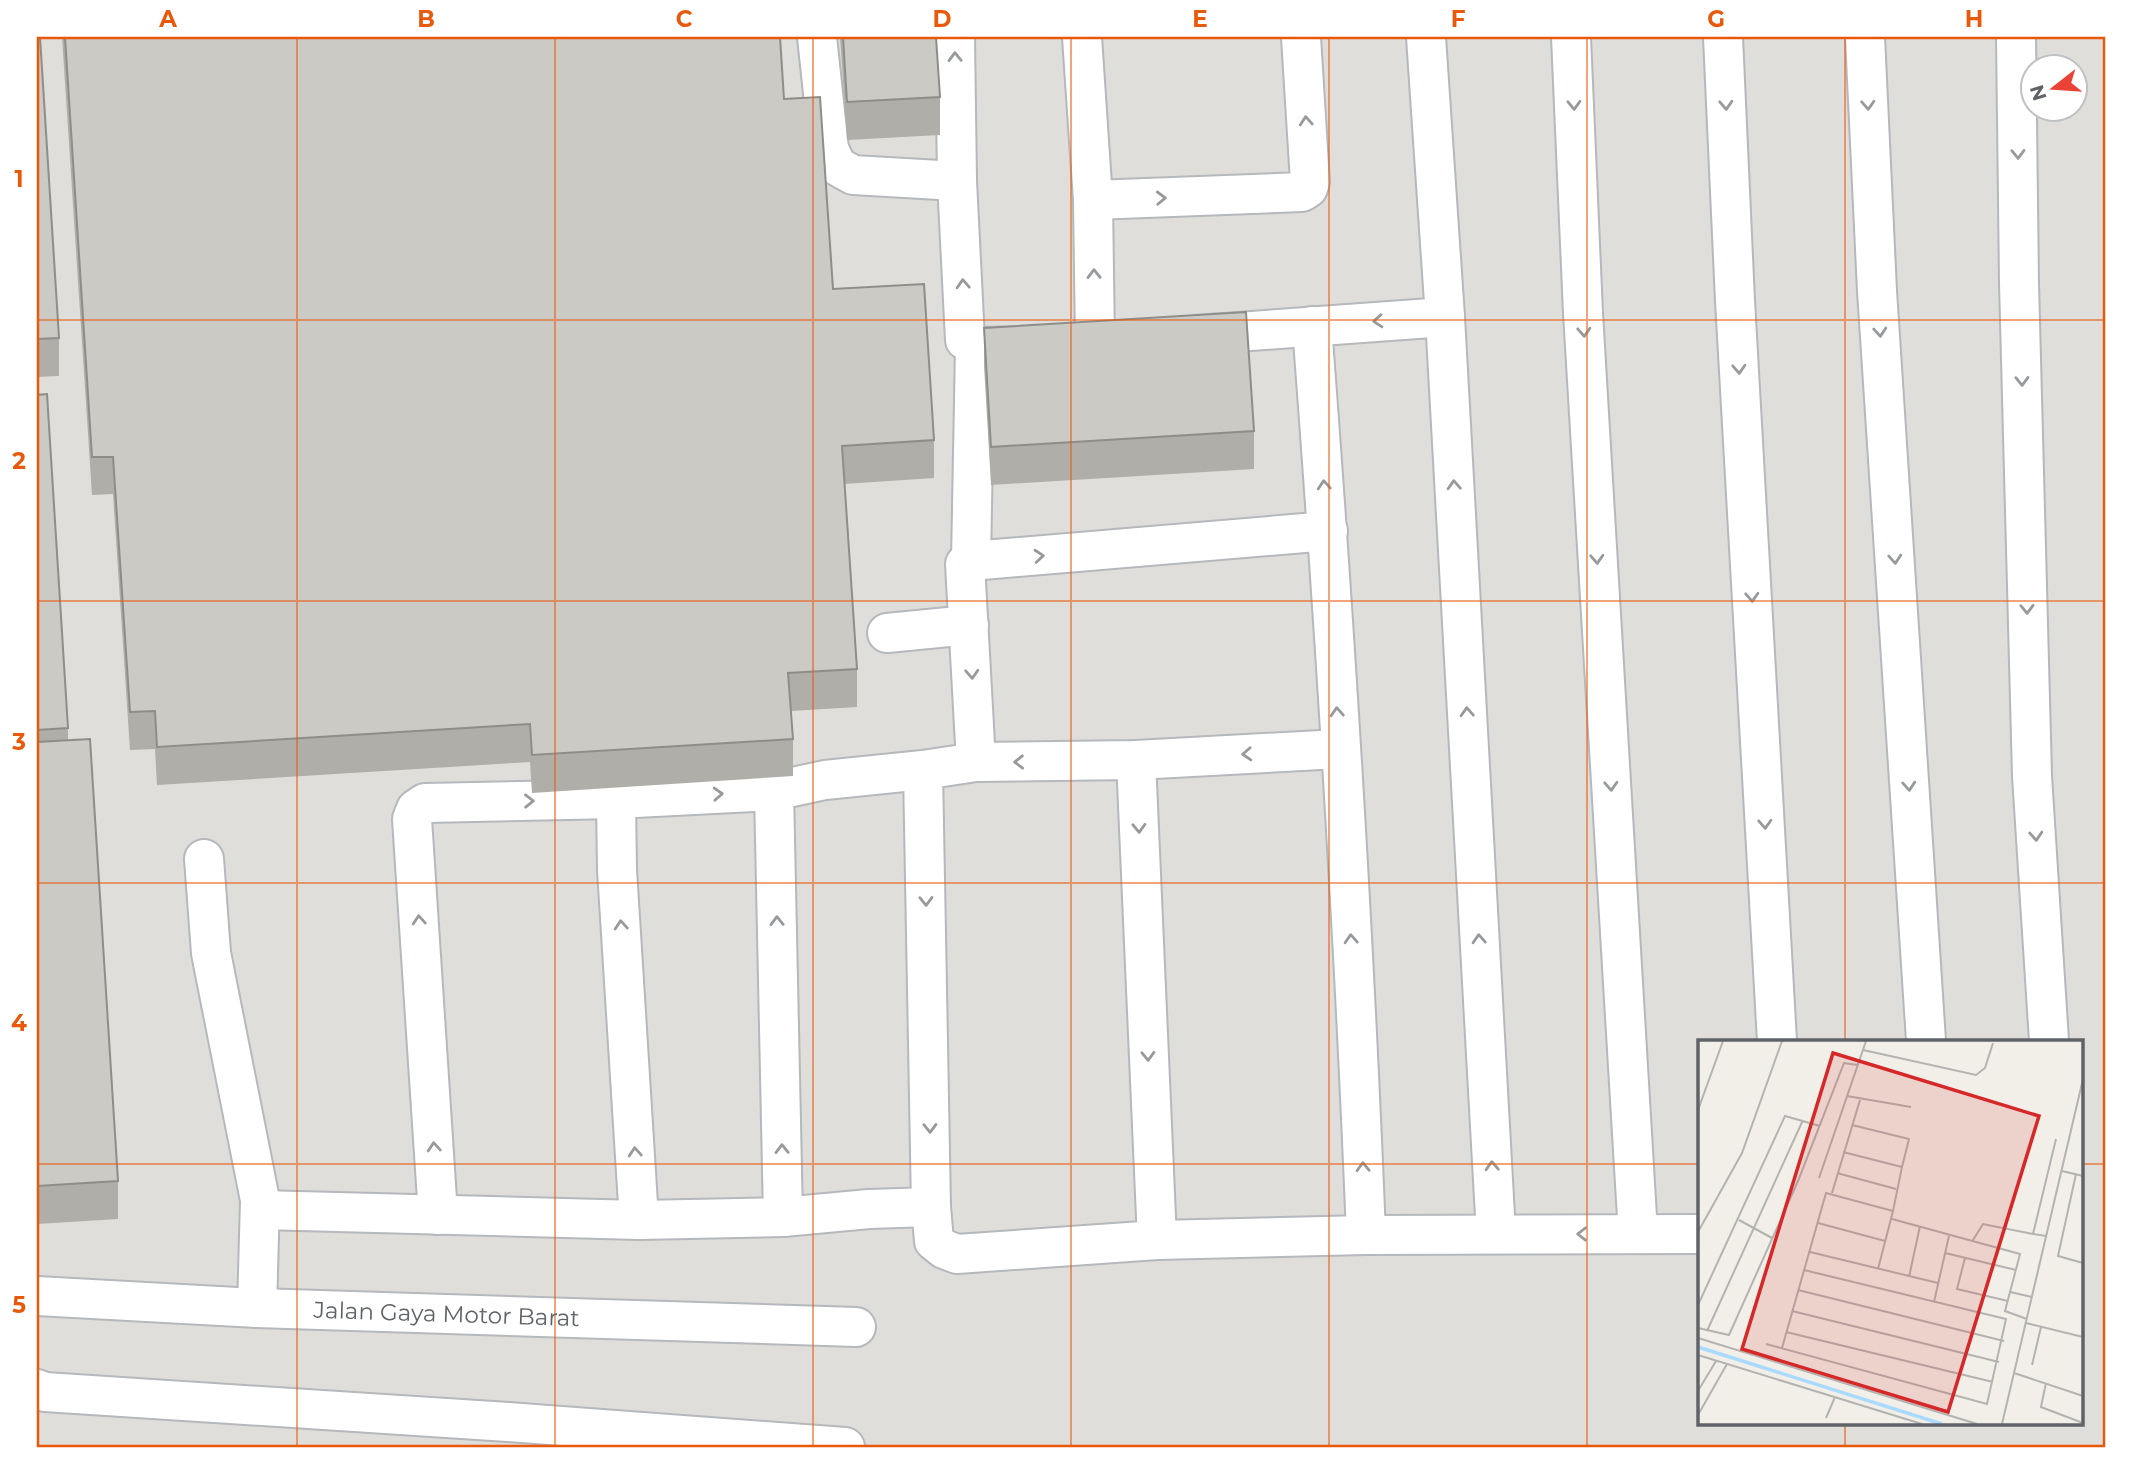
<svg xmlns="http://www.w3.org/2000/svg" width="2142" height="1484" font-family="Montserrat,sans-serif">
  <style>
    .industrial { fill: #e0deda; fill-rule: evenodd }
    .lines { fill: none; stroke-linecap: round; stroke-linejoin: round }
    .minor-casing { stroke: #b5b8bc; stroke-width: 42 }
    .minor { stroke: #fff; stroke-width: 38 }
    .wall { fill: #afaea9 }
    .building { fill: #cccac5; stroke: #8f8d8a; stroke-width: 2 }
    .oneway { stroke: #979a9d }
    .grid { fill: none; stroke: #e8590c; stroke-width: 2; stroke-opacity: 0.55 }
    .labels { text-anchor: middle; dominant-baseline: central; stroke-width: 6; stroke-linejoin: round; paint-order: stroke }
    .street-label { font-size: 23px; fill: #5f6368; stroke: #fff }
    .inset-river { fill: none; stroke: #aadaff; stroke-width: 3.5 }
    .inset-road { fill: none; stroke: #b3b3b1; stroke-width: 2 }
    .view { fill: #d62828; fill-opacity: 0.15; stroke: #d62828; stroke-width: 3.5 }
    .inset-edge { fill: none; stroke: #5f6368; stroke-width: 3.5 }
    .neatline { fill: none; stroke: #e8590c; stroke-width: 2.5 }
    .grid-label { font-size: 23px; text-anchor: middle; font-weight: bold; fill: #e8590c }
  </style>
  <rect width="100%" height="100%" fill="#f1efe8"/>
  <path class="industrial" d="M37,37h2068v1410h-2068zM2034,66h42v42h-42zM1699,1041h382v382h-382z"/>
  <g class="lines">
    <g class="minor-casing">
      <g id="minor">
        <path d="M817,37l12,112 8,17 16,9 104,6"/>
        <path d="M955,37l2,144 8,159 10,7 60,-1"/>
        <path d="M1082,37l11,163 2,143"/>
        <path d="M1426,37l19,280 51,917"/>
        <path d="M1571,37l12,276 55,921"/>
        <path d="M1723,37l12,264 42,740"/>
        <path d="M1865,37l12,254 49,750"/>
        <path d="M2016,37l3,246 13,493 17,265"/>
        <path d="M1093,200l209,-8 6,-4 2,-6 -9,-145"/>
        <path d="M1312,326c23,303 42,606 54,909"/>
        <path d="M1196,335l249,-18"/>
        <path d="M971,561l4,-214"/>
        <path d="M887,633l82,-8"/>
        <path d="M1339,749l-203,11 -160,2 -53,8 8,437 3,34 10,8 13,5 200,-14 209,-5 333,-1"/>
        <path d="M1136,760l21,480"/>
        <path d="M976,762l-11,-198 6,-3 357,-30"/>
        <path d="M774,791l9,426"/>
        <path d="M204,859l7,94 49,247 -3,108"/>
        <path d="M260,1210l379,10 144,-3 86,-8 62,-2"/>
        <path d="M438,1215l-26,-396 4,-10 9,-6 191,-4"/>
        <path d="M639,1220l-22,-350 -1,-71 158,-8 51,-11 98,-10"/>
        <path id="s1" d="M37,1296l220,12 599,19"/>
        <path d="M37,1389l8,3 463,30 337,25"/>
      </g>
    </g>
    <use href="#minor" class="minor"/>
  </g>
  <path class="wall" d="M37,37l22,301v38l-22,1z
    M62,37h718l4,62 49,190 101,151v38l-90,6 13,185v38l-66,4 2,28v37l-261,17 -2,-31 -373,23 -2,-36 -25,1 -17,-256 -21,1z
    M840,37h96l4,60v38l-93,5z
    M984,328l270,103v38l-263,16 -7,-119z
    M37,395l31,333v13l50,440v38l-81,5z"/>
  <path class="building" d="M37,37h3l19,301 -22,1z
    M65,37h715l4,62 36,-2 13,192 91,-5 10,156 -92,6 15,223 -69,4 5,66 -261,16 -2,-31 -373,23 -2,-36 -25,1 -17,-255h-21z
    M843,37h93l4,60 -93,5z
    M1246,312l8,119 -263,16 -7,-119z
    M47,394l21,334 -31,2v-335z
    M90,739l28,442 -81,5v-444z"/>
  <defs><path id="oneway-chevron" d="M-2-3.5L2.5 0L-2 3.5" fill="none" stroke-width="1.6" stroke-linecap="round" stroke-linejoin="round" transform="scale(1.75)"/></defs>
  <g class="oneway">
    <use href="#oneway-chevron" transform="translate(955 57) rotate(-91)"/>
    <use href="#oneway-chevron" transform="translate(1574 105) rotate(88)"/>
    <use href="#oneway-chevron" transform="translate(1726 105) rotate(87)"/>
    <use href="#oneway-chevron" transform="translate(1868 105) rotate(87)"/>
    <use href="#oneway-chevron" transform="translate(1306 121) rotate(-94)"/>
    <use href="#oneway-chevron" transform="translate(2018 154) rotate(89)"/>
    <use href="#oneway-chevron" transform="translate(1161 198) rotate(-2)"/>
    <use href="#oneway-chevron" transform="translate(1094 274) rotate(-91)"/>
    <use href="#oneway-chevron" transform="translate(963 284) rotate(-93)"/>
    <use href="#oneway-chevron" transform="translate(1378 321) rotate(176)"/>
    <use href="#oneway-chevron" transform="translate(1584 332) rotate(87)"/>
    <use href="#oneway-chevron" transform="translate(1880 332) rotate(86)"/>
    <use href="#oneway-chevron" transform="translate(1739 369) rotate(87)"/>
    <use href="#oneway-chevron" transform="translate(2022 381) rotate(89)"/>
    <use href="#oneway-chevron" transform="translate(1324 485) rotate(-94)"/>
    <use href="#oneway-chevron" transform="translate(1454 485) rotate(-93)"/>
    <use href="#oneway-chevron" transform="translate(1039 556) rotate(-5)"/>
    <use href="#oneway-chevron" transform="translate(1597 559) rotate(87)"/>
    <use href="#oneway-chevron" transform="translate(1895 559) rotate(86)"/>
    <use href="#oneway-chevron" transform="translate(1752 597) rotate(87)"/>
    <use href="#oneway-chevron" transform="translate(2027 609) rotate(89)"/>
    <use href="#oneway-chevron" transform="translate(972 674) rotate(87)"/>
    <use href="#oneway-chevron" transform="translate(1337 712) rotate(-93)"/>
    <use href="#oneway-chevron" transform="translate(1467 712) rotate(-93)"/>
    <use href="#oneway-chevron" transform="translate(1247 754) rotate(177)"/>
    <use href="#oneway-chevron" transform="translate(1019 762) rotate(179)"/>
    <use href="#oneway-chevron" transform="translate(1611 786) rotate(87)"/>
    <use href="#oneway-chevron" transform="translate(1909 786) rotate(86)"/>
    <use href="#oneway-chevron" transform="translate(718 794) rotate(-3)"/>
    <use href="#oneway-chevron" transform="translate(529 801) rotate(-1)"/>
    <use href="#oneway-chevron" transform="translate(1765 824) rotate(87)"/>
    <use href="#oneway-chevron" transform="translate(1139 828) rotate(88)"/>
    <use href="#oneway-chevron" transform="translate(2036 836) rotate(86)"/>
    <use href="#oneway-chevron" transform="translate(926 901) rotate(89)"/>
    <use href="#oneway-chevron" transform="translate(419 920) rotate(-94)"/>
    <use href="#oneway-chevron" transform="translate(777 921) rotate(-91)"/>
    <use href="#oneway-chevron" transform="translate(621 925) rotate(-94)"/>
    <use href="#oneway-chevron" transform="translate(1351 939) rotate(-93)"/>
    <use href="#oneway-chevron" transform="translate(1479 939) rotate(-93)"/>
    <use href="#oneway-chevron" transform="translate(1148 1056) rotate(88)"/>
    <use href="#oneway-chevron" transform="translate(930 1128) rotate(89)"/>
    <use href="#oneway-chevron" transform="translate(434 1147) rotate(-94)"/>
    <use href="#oneway-chevron" transform="translate(782 1149) rotate(-91)"/>
    <use href="#oneway-chevron" transform="translate(635 1152) rotate(-94)"/>
    <use href="#oneway-chevron" transform="translate(1492 1166) rotate(-93)"/>
    <use href="#oneway-chevron" transform="translate(1363 1167) rotate(-92)"/>
    <use href="#oneway-chevron" transform="translate(1582 1234) rotate(180)"/>
  </g>
  <path class="grid" d="M297,37v1410M555,37v1410M813,37v1410M1071,37v1410M1329,37v1410M1587,37v1410M1845,37v1004M37,320h2068M37,601h2068M37,883h2068M37,1164h1662M2081,1164h24M1845,1423v24"/>
  <g class="labels">
    <g class="street-label">
      <text stroke="none"><textPath href="#s1" startOffset="410">Jalan Gaya Motor Barat</textPath></text>
    </g>
  </g>
  <g transform="translate(1698 1040)">
    <rect width="385" height="385" fill="#f1efe8"/>
    <path class="inset-river" d="M0,307l244,77"/>
    <path class="inset-road" d="M165,10l113,25 9,-7 8,-25M149,56l64,11M0,70l25,-69M154,85l57,14 -7,28M145,112l59,15 -9,44M364,131l21,5M139,133l59,16M378,134l-18,82 25,7M121,138l47,-137M134,153l28,-93M194,179l128,35 -15,57 22,8M41,180l33,18M120,183l67,18M0,192l44,-79 40,-112M348,196l-13,-2 23,-95M275,200l10,-16 50,10M112,212l128,31M247,213l71,17M267,218l-8,31 51,12M211,237l11,-51M100,250l206,51M312,252l22,5M236,262l15,-66M0,265l87,-189 35,10M94,271l207,51M328,283l57,14M0,288l31,7 69,-154 46,-118 14,2M9,291l96,-211M88,292l207,50M0,298l279,86M68,304l221,60 19,-85 -202,-49M84,308l44,-155 67,18 -15,58M0,315l224,69M334,325l9,-38M316,333l69,23M348,343l-5,24 42,16M0,351l18,-30M0,375l29,-51M128,378l9,-21M304,384l81,-345"/>
    <path class="view" d="M135,13l206,63 -91,296 -206,-63z"/>
    <rect width="385" height="385" class="inset-edge"/>
  </g>
  <rect width="2142" height="1484" fill="none" stroke="#ffffff" stroke-width="77"/>
  <g transform="translate(2054 88) rotate(253)"><circle r="33" fill="#ffffff" stroke="#bfc1c3" stroke-width="2"/>
  <path d="M0-5L12 26L0 18L-12 26Z" fill="#ea4335"/>
  <text y="-10" font-size="19" font-weight="bold" text-anchor="middle" fill="#5f6368">N</text>
  </g>
  <rect x="38" y="38" width="2066" height="1408" class="neatline"/>
  <g class="grid-label">
    <text x="168" y="27">A</text>
    <text x="426" y="27">B</text>
    <text x="684" y="27">C</text>
    <text x="942" y="27">D</text>
    <text x="1200" y="27">E</text>
    <text x="1458" y="27">F</text>
    <text x="1716" y="27">G</text>
    <text x="1974" y="27">H</text>
    <text x="19" y="187">1</text>
    <text x="19" y="469">2</text>
    <text x="19" y="750">3</text>
    <text x="19" y="1031">4</text>
    <text x="19" y="1313">5</text>
  </g>
</svg>
